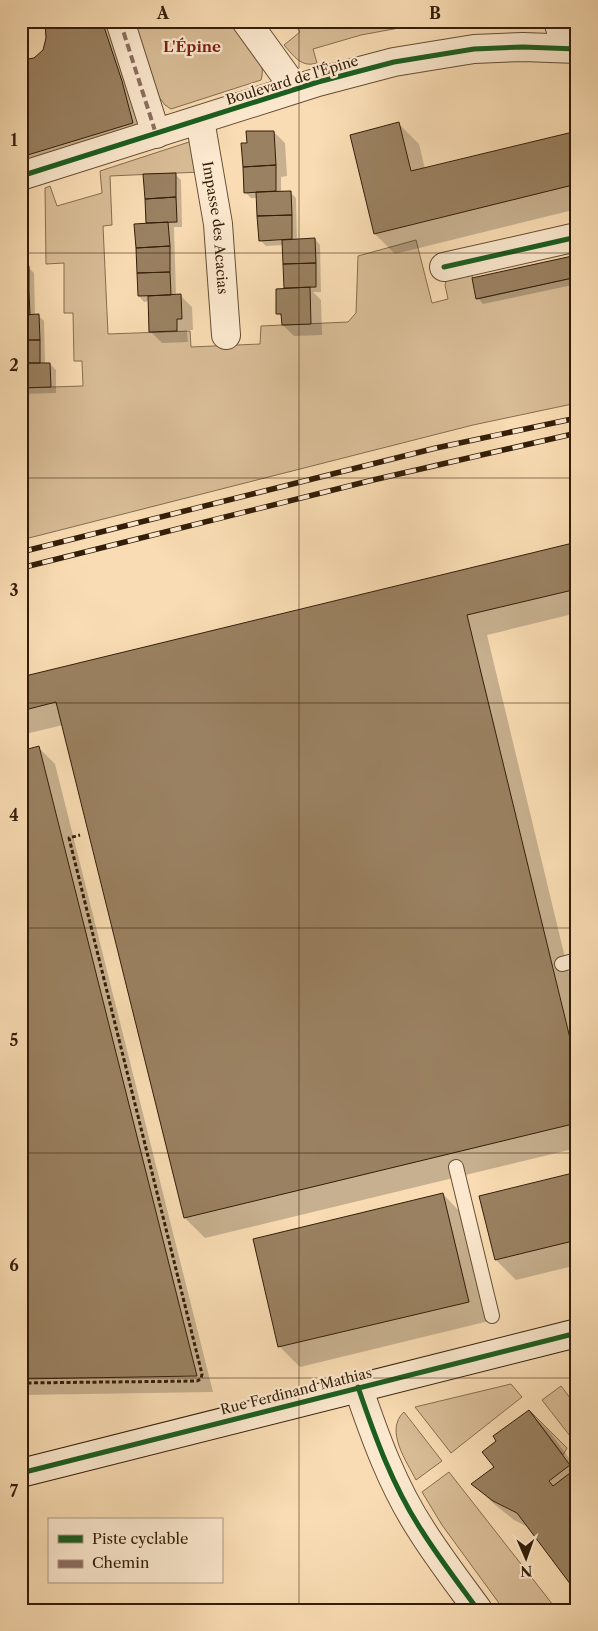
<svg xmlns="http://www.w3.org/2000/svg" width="598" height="1631" font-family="'Libre Caslon Text',serif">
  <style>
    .green { fill: #d8bc96; stroke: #866d50 }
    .shadow { fill: #0003 }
    .building { fill: #9a8161; stroke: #341e09 }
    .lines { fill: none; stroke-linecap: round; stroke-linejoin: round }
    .lane-casing { stroke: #654e34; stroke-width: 16 }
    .street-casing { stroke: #654e34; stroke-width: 30 }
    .secondary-casing { stroke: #341e09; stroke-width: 30 }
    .path { stroke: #341e09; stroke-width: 3; stroke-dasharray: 4 2.5; stroke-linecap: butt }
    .lane { stroke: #fbe8ce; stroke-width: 14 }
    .street { stroke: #fbe8ce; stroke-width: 28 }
    .secondary { stroke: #fbe8ce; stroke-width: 28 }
    .rail-casing { stroke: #341e09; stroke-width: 5.5 }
    .rail { stroke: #fbe8ce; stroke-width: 4; stroke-dasharray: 11; stroke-linecap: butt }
    .quiet { stroke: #8d6e63; stroke-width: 4; stroke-dasharray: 8 4; stroke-linecap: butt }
    .cycleway-casing { stroke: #fbe8ce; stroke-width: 8 }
    .cycleway { stroke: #1b5e20; stroke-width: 5 }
    .grid { fill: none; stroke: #341e09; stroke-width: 1; stroke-opacity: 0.55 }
    .labels { text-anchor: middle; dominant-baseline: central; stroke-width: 4.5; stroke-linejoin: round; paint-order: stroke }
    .street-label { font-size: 14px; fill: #341e09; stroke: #fbe8ce }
    .neighbourhood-label { font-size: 15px; font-weight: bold; fill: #7a1f14; stroke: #fbe8ce }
    .neatline { fill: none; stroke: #341e09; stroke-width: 2 }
    .grid-label { font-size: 16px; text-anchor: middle; font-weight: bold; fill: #341e09 }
  </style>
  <rect width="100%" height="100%" fill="#f9dcb3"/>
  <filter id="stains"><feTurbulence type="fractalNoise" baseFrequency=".004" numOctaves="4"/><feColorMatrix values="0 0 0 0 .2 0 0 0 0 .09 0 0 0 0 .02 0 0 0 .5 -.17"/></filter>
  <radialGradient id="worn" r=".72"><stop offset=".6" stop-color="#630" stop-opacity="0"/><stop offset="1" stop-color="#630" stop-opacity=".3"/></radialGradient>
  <path class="green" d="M133,21h99c13,17 36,37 29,59l-90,29 -6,-4 -6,-8z
    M292,21h145l-76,14 -48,14 4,14c-16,5 -23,-7 -33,-18l16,-13z
    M192,141l8,31 -90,4 2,49 -9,1 5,108 82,-3 1,16 69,-3 1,-18 87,-4 8,-9 2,-57 58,-16 16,63 16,-4 -3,-14 2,-8 24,-6 6,28 100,-22v126l-104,22 -452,115v-152l62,-2 -1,-25h-8l-1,-48h-9v-50l-18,1 -1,-76 5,-2 7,20 45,-13 -2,-22z
    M511,1384l11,13 -71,56 -36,-46z
    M561,1386l16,21v38l-35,-45z
    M529,1410l38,38 -4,7z
    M404,1412l38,49 -26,19c-9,-18 -32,-50 -12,-68z
    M449,1472l108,138h-53l-62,-85 -20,-33z"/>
  <path class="shadow" d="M45,21h63l36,114 -123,37v-110l18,-6 7,-10z
    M399,124l20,20 6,25 152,-36v76l-182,45 -20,-20z
    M274,132l11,11 2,33 -6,1v16l9,-1 6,6 1,42 18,-1 5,6 1,47h-8l8,8 1,35 -28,1 -11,-11v-7l-5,-5 9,-23 -2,-2 -1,-43 -18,1 -6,-6 -2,-42h-7l-6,-6 3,-48z
    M175,174l6,6 1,47h-8l2,69h5l11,11 1,23h-6l1,12 -26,1 -12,-12 -1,-30 -5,1 -5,-6 8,-72 -3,-49z
    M577,256v28l-94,20 -5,-6z
    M21,258l1,9h6l6,6 1,43h4l5,5 1,43h5l6,6v23l-32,1 -3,-3z
    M577,543v70l-90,22 90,372v141l-372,90 -20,-20 -122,-493 -42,10v-57z
    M39,748l16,16 158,628 -192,3v-643z
    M577,1174v91l-61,15 -20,-20z
    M443,1194l20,21 26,106 -189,46 -20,-20 -26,-107z
    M529,1412l20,19 28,38v122l-47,-63 -16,-8 -21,-17 -20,-19 23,-17z"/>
  <path class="building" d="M45,21h57l20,60 11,42 -112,34v-97l13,-2 9,-8 3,-12z
    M399,122l12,49 166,-40v53l-203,50 -24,-99z
    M246,131h28l2,34 -33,2 -2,-24h6z
    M276,165v26l-32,2 -1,-26z
    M176,173v24l-31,2 -2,-25z
    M291,191l1,24 -35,1 -1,-24z
    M176,197l1,25 -31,1 -1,-24z
    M292,215v24l-33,2 -2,-25z
    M168,222l2,24 -34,2 -2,-24z
    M315,238l1,25 -33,1 -1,-24z
    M170,246v26l-33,1 -1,-25z
    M577,255v22l-101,22 -4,-21z
    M316,263v24l-32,1 -1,-24z
    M21,266h8v25h-8z
    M170,272l1,23 -33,1 -1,-23z
    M310,287l1,37 -29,1 -1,-11h-5v-25z
    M21,291h8l1,24h-9z
    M181,294l1,25h-5v12l-28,1 -1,-36z
    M39,314l1,26h-19v-25z
    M21,340h19v23h-19z
    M21,363h29l1,24 -30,1z
    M577,542v47l-110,26 110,452v56l-393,95 -128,-516 -35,9v-34z
    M39,746l119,474 39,156 -176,3v-628z
    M577,1172v68l-82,20 -16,-64z
    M443,1193l26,109 -191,45 -25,-108z
    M529,1410l41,55 -21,16 4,5 17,-13 7,8v112l-60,-80 -24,-12 -22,-17 23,-17 -12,-15 14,-11 -3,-5z"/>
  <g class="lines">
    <g class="lane-casing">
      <path id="lane" d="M562,964l15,-4
        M456,1167l36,149"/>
    </g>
    <g class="street-casing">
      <g id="street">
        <path d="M120,21l36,113"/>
        <path d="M246,21l49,68"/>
        <path d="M558,21l8,27"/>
        <path id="s1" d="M200,120l18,104 8,111"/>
        <path d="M21,176l297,-94 76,-20 80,-13 49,-2 54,2"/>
        <path d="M444,267l133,-30"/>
        <path d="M358,1387c17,50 35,100 64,144 17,27 37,53 56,79"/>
      </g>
    </g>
    <g class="secondary-casing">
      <path id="secondary" d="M21,1473l556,-140"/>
    </g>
    <path class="path" d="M21,1383l176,-2 4,-2 1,-5 -133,-536 11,-3"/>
    <use href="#lane" class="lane"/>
    <use href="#street" class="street"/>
    <use href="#secondary" class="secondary"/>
    <g class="rail-casing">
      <path id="rail" d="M21,552l415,-104 141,-30
        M21,568l352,-88 204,-47"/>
    </g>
    <use href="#rail" class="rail"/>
    <path class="quiet" d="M120,21l36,113"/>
    <g class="cycleway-casing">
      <path id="cycleway" d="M21,176l297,-94 76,-20 80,-13 49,-2 54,2
        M444,267l133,-30
        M358,1387c17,50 35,100 64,144 17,27 37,53 56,79
        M21,1473l556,-140"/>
    </g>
    <use href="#cycleway" class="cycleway"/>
  </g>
  <path class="grid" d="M299,21v1589M21,253h556M21,478h556M21,703h556M21,928h556M21,1153h556M21,1378h556"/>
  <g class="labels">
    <g class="street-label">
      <text transform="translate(292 80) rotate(-17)">Boulevard de l'Épine</text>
      <text stroke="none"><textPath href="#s1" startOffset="109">Impasse des Acacias</textPath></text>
      <text transform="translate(296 1391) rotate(-14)">Rue Ferdinand Mathias</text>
    </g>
    <g class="neighbourhood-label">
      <text x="192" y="46">L'Épine</text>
    </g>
  </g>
  <rect width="598" height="1631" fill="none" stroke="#f9dcb3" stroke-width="55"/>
  <rect x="48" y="1518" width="175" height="65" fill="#fbe8ce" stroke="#ab977f"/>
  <rect x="58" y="1535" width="25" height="8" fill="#1b5e20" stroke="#ab977f"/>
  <text x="92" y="1544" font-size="15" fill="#341e09">Piste cyclable</text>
  <rect x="58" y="1560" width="25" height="8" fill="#8d6e63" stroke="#ab977f"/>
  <text x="92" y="1568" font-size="15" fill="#341e09">Chemin</text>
  <g transform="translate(526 1558) rotate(178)" stroke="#fbe8ce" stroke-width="4" paint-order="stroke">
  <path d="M0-4L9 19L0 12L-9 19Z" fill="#341e09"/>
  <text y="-8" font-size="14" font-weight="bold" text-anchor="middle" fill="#341e09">N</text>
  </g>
  <rect x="28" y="28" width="542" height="1576" class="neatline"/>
  <g class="grid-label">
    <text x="163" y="19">A</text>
    <text x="435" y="19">B</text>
    <text x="14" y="146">1</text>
    <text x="14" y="371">2</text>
    <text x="14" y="596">3</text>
    <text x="14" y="821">4</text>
    <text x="14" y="1046">5</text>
    <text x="14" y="1271">6</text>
    <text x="14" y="1497">7</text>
  </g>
  <rect width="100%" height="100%" filter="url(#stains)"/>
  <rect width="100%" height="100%" fill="url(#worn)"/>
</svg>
